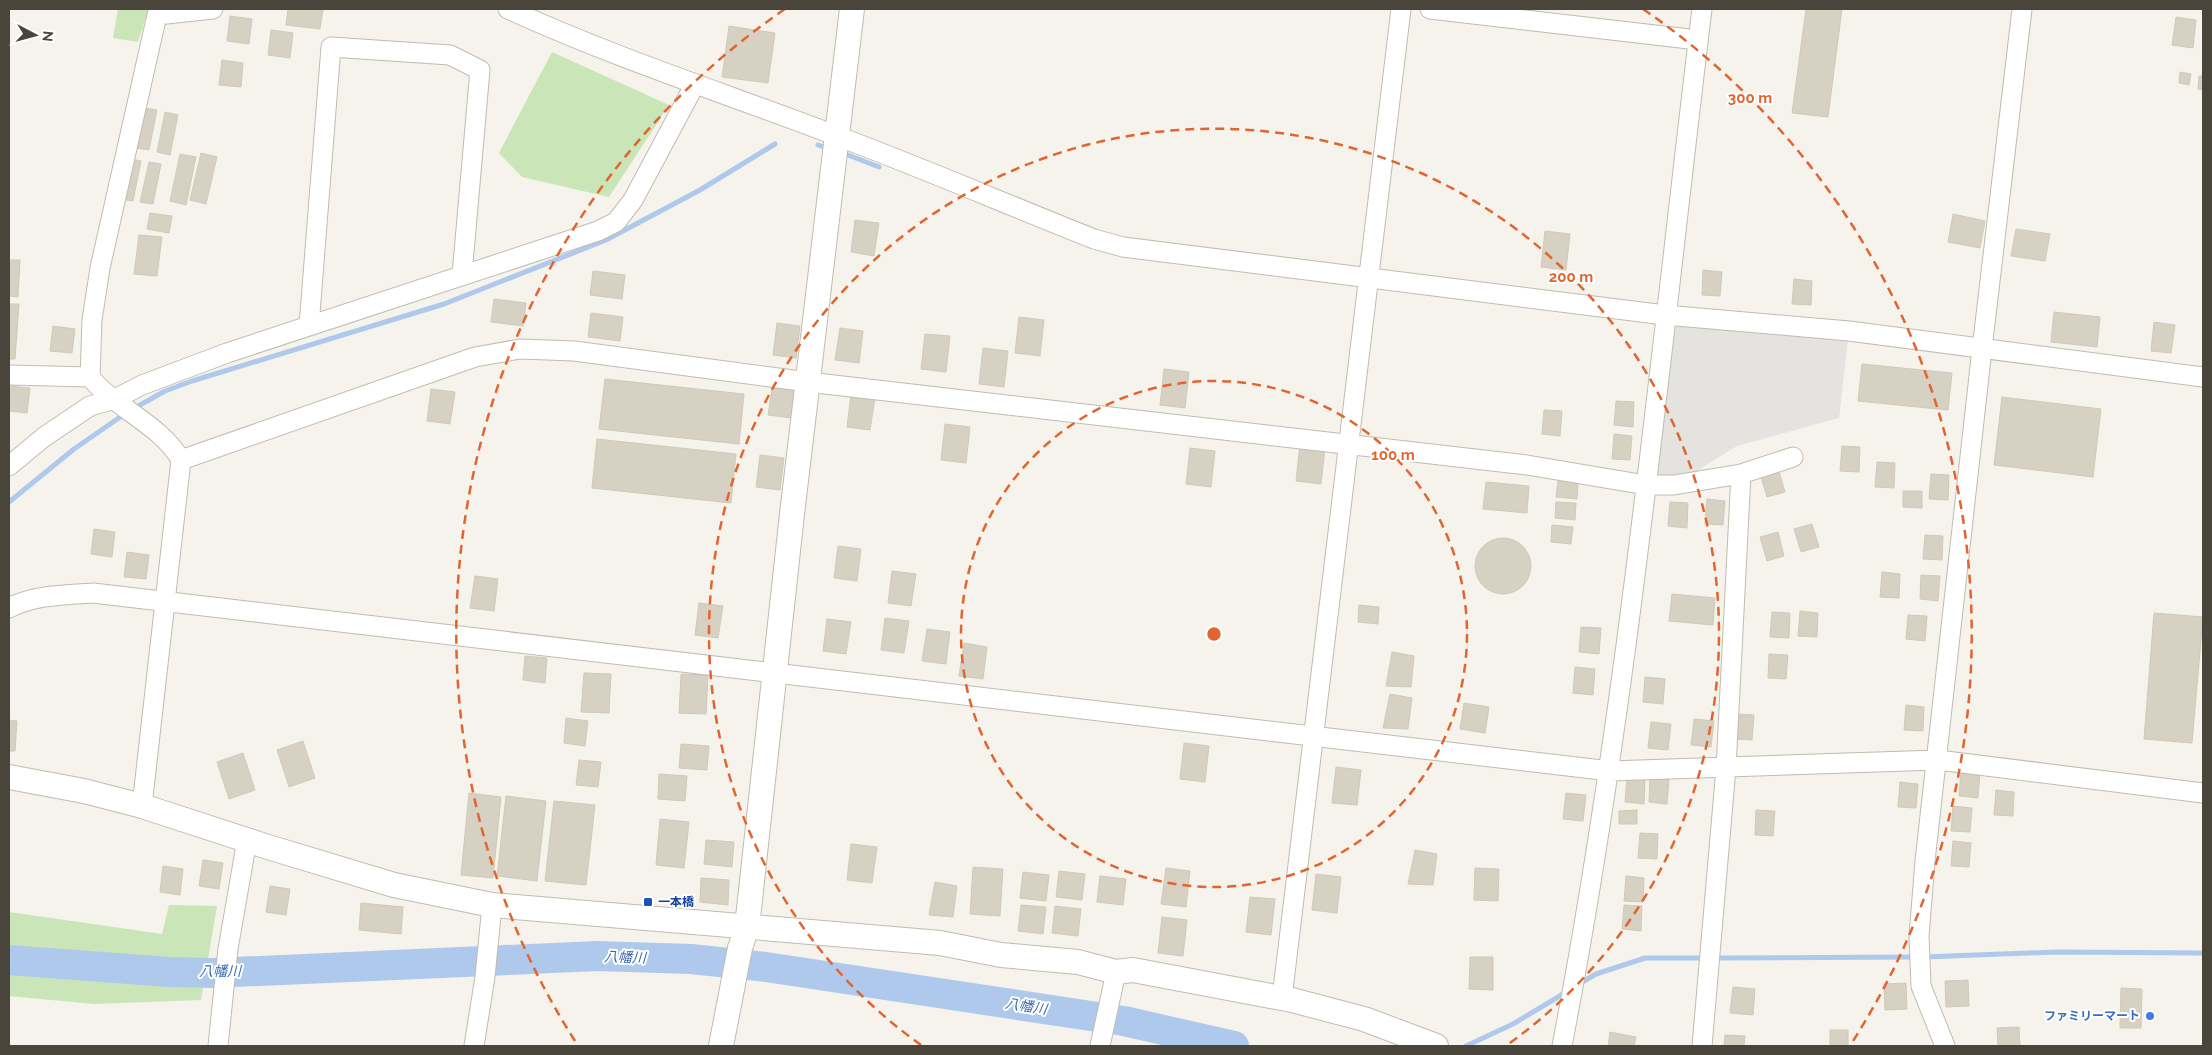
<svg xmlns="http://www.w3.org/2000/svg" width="2212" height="1055" font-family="Raleway,'Noto Sans JP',sans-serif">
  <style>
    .green { fill: #cae5b8 }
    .parking { fill: #e4e3e0 }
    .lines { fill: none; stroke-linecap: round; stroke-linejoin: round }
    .stream { stroke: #aec9ec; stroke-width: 5 }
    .river { stroke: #aec9ec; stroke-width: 30 }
    .building { fill: #d6d1c2; stroke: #d0cab6 }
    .minor-casing { stroke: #c0bcaf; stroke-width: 21 }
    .tertiary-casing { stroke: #c0bcaf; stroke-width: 26 }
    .minor { stroke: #fff; stroke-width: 19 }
    .tertiary { stroke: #fff; stroke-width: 24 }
    .ring { fill: none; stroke: #e2642f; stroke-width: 2.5; stroke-dasharray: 9 6 }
    .transit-dot { fill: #1a4fb4; stroke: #fff; stroke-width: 2 }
    .shop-dot { fill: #3f7fe0; stroke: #fff; stroke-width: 2 }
    .labels { text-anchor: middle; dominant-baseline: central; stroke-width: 4; stroke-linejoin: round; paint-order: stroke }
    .transit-label { font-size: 12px; font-weight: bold; fill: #164399; stroke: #fff; text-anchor: start }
    .shop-label { font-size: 12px; font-weight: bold; fill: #366cbe; stroke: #fff; text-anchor: end }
    .water-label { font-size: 14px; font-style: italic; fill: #3a6bae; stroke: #fff }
    .centre { fill: #e2642f; stroke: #fff; stroke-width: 2.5 }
    .ring-label { font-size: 15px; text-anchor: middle; font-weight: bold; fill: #e2642f; stroke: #fff; stroke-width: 4; stroke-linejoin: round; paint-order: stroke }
  </style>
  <rect width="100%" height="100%" fill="#f5f3ec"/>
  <path class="green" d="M118,9h32l-2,1 -10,32 -25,-4z
    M552,52l117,53 -60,92 -87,-20 -23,-24z
    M169,905l48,1 -16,94 -107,4 -85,-8v-84l153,22z"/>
  <path class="parking" d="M1666,318l183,13 -10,87 -102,28 -63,39h-28z"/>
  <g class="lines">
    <path class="stream" d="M818,145l9,3
      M848,155l31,12
      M133,409l32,-18 27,-10 252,-77 162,-64 94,-50 75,-46
      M9,502l65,-53 52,-36
      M1924,957l132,-5 147,1
      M1714,958l201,-1
      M1579,984l17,-10 49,-16h60
      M1466,1046l47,-22 55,-33"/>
    <path class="river" d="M9,960l160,12 44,1 385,-17 93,3 75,8 358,54 110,25"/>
  </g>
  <path class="building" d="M288,9h35l-3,20 -34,-4z
    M1806,9h36l-14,108 -36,-4z
    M230,16l22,3 -3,25 -22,-3z
    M2176,17l20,3 -3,28 -21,-3z
    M729,26l46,7 -7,50 -46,-6z
    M271,30l22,3 -3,25 -22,-3z
    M222,60l21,3 -2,24 -22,-2z
    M2180,72l11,2 -2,11 -10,-2z
    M2199,76h4v14l-5,-1z
    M144,108l13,2 -8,40 -13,-2z
    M165,112l13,3 -8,40 -13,-3z
    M201,153l16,4 -11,47 -16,-4z
    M180,154l16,3 -10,48 -16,-4z
    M128,158l13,3 -8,40 -13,-2z
    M149,162l12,2 -8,40 -13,-2z
    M150,213l22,3 -3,17 -22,-4z
    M1953,214l32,7 -5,27 -32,-6z
    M855,220l24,3 -5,33 -23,-4z
    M2016,229l34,5 -5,27 -34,-5z
    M1545,231l25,3 -4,36 -25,-3z
    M139,235l23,2 -5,39 -23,-2z
    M9,260h11l-2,37 -9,-1z
    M1703,270l19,2 -2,24 -18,-1z
    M593,271l32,4 -3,24 -32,-4z
    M1794,279l18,2 -1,24 -19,-1z
    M494,299l32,4 -3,23 -32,-4z
    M9,304h10l-4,55h-6z
    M2054,312l46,5 -3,30 -46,-5z
    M591,313l32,4 -3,24 -32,-4z
    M1019,317l25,3 -4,36 -25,-3z
    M2154,322l21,3 -4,28 -20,-2z
    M777,323l23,3 -4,32 -23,-3z
    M53,326l22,3 -3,24 -22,-2z
    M840,328l23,3 -4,32 -24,-3z
    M925,334l25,2 -4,36 -25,-3z
    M983,348l25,3 -4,36 -25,-3z
    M1862,364l90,9 -4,37 -90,-9z
    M1164,369l25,3 -4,36 -25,-3z
    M605,379l139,15 -5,50 -140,-15z
    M773,383l23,3 -4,32 -24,-3z
    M9,386l21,2 -3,25 -18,-2z
    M431,389l24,3 -5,32 -23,-3z
    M851,394l24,4 -5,32 -23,-3z
    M2002,397l99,12 -8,68 -99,-12z
    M1616,401l18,1 -1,25 -19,-2z
    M1544,410l18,1 -2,25 -18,-2z
    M945,424l25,3 -4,36 -25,-3z
    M1614,434l18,2 -2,24 -18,-1z
    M597,439l139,15 -5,49 -139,-15z
    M1300,445l25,3 -4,36 -25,-3z
    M1842,446l18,1 -1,25 -19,-1z
    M1190,448l25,3 -4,36 -25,-3z
    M760,455l24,3 -4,32 -24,-3z
    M1877,462l18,1 -1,25 -19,-1z
    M1778,468l7,24 -18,5 -7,-23z
    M1931,474l18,1 -1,25 -19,-1z
    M1558,481l20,1 -1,17 -21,-2z
    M1486,482l43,4 -2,27 -44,-4z
    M1903,491h19v17l-19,-1z
    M1707,499l18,2 -2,24 -18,-1z
    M1556,502l20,1 -1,17 -20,-2z
    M1670,502l18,1 -1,25 -19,-2z
    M1812,524l7,23 -18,5 -7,-23z
    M1552,525l21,2 -2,17 -20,-2z
    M94,529l21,3 -3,25 -21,-3z
    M1778,532l6,24 -17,5 -7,-24z
    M1925,535l18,1 -1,24 -19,-1z
    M1475 566a28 28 0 1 1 56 0a28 28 0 1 1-56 0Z
    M838,546l23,3 -4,32 -23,-3z
    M127,552l22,3 -3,24 -22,-2z
    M892,571l24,3 -5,32 -23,-3z
    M1882,572l18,2 -1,24 -19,-1z
    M1921,575l19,1 -2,25 -18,-2z
    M475,576l23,3 -4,32 -24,-3z
    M1672,594l43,4 -2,27 -44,-4z
    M699,603l24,3 -5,32 -23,-3z
    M1359,605l20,2 -1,17 -20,-2z
    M1800,611l18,2 -1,24 -19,-1z
    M1772,612l18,1 -1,25 -19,-1z
    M2154,613l49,4 -11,126 -48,-4z
    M1908,615l19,1 -2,25 -19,-2z
    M885,618l24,3 -5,32 -23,-3z
    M827,619l24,3 -5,32 -23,-3z
    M1581,627l20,1 -2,26 -20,-2z
    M927,629l23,3 -4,32 -24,-3z
    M964,643l23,4 -4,32 -24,-3z
    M1392,652l22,4 -3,31 -25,-1z
    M1769,654l19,1 -2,24 -18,-1z
    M525,656l22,2 -2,25 -22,-3z
    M1575,667l20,2 -2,26 -20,-2z
    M584,673l27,1 -2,39 -28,-1z
    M681,674l27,1 -2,39 -27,-1z
    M1645,677l20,2 -2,25 -20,-2z
    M1390,694l22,4 -4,31 -25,-1z
    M1464,703l25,4 -4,26 -25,-4z
    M1906,705l18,2 -1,24 -19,-1z
    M1735,714l19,1 -2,25 -18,-1z
    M566,718l22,3 -3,25 -21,-3z
    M1694,719l20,2 -3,26 -20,-2z
    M9,720l8,1 -2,30h-6z
    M1651,722l20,2 -3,26 -20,-2z
    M303,741l12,37 -26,9 -12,-37z
    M1184,743l25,3 -4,36 -25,-3z
    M681,744l28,2 -2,24 -28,-2z
    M243,753l12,37 -26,9 -12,-37z
    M579,760l22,2 -3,25 -22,-2z
    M1336,767l25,3 -4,35 -25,-2z
    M1961,772l19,1 -2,25 -19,-2z
    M659,774l28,2 -2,25 -27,-2z
    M1627,778l18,1 -1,25 -19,-2z
    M1650,778l19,1 -2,25 -18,-2z
    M1900,782l18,2 -2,24 -18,-1z
    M1996,790l18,2 -1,24 -19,-1z
    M469,793l32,4 -8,81 -32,-3z
    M1566,793l20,2 -3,26 -20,-2z
    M506,796l40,5 -9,80 -40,-5z
    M554,801l41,4 -9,80 -41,-4z
    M1953,806l19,2 -2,24 -19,-1z
    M1637,810v14h-18v-13z
    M1756,810l19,1 -2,25 -18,-1z
    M660,819l29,3 -5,46 -28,-3z
    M1640,833l18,1 -1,25 -19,-1z
    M706,840l28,2 -2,25 -28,-3z
    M1953,841l18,2 -2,24 -18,-1z
    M851,844l26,3 -5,36 -25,-3z
    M1415,850l22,4 -4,31 -25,-1z
    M203,860l20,3 -4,26 -20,-3z
    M163,866l20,3 -3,26 -20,-3z
    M973,867l30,2 -3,47 -30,-2z
    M1166,868l24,3 -4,36 -25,-3z
    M1475,868l24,1 -1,32 -24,-1z
    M1059,871l26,3 -3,26 -26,-3z
    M1023,872l26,3 -3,26 -26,-3z
    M1316,874l25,3 -4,36 -25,-3z
    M1100,876l26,3 -3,26 -26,-3z
    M1626,876l18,2 -1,24 -19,-1z
    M701,878l28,2 -1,25 -28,-3z
    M935,882l22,4 -4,31 -24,-2z
    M270,886l20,3 -4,26 -20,-3z
    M1250,897l25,2 -4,36 -25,-3z
    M361,903l42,4 -2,27 -42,-4z
    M1021,905l25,2 -3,27 -25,-3z
    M1624,905l18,1 -1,25 -19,-2z
    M1055,906l26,3 -3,27 -26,-3z
    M1162,917l25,3 -4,36 -25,-3z
    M1470,957h23v33l-24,-1z
    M1968,980l1,26 -23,1 -1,-26z
    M1906,983l1,26 -22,1 -1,-26z
    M1733,987l22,2 -2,26 -23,-2z
    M2121,988l21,1 -1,39h-21z
    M2019,1027l1,19h-22l-1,-18z
    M1830,1030h18v16h-18z
    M1610,1032l26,5 -2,9h-26z
    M1725,1035l20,1 -1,10h-20z"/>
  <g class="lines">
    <g class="minor-casing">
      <path id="minor" d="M508,9c107,49 219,85 329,127 86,32 171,69 257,103l29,8 542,68 184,16 354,46
        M1430,9l268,31
        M309,326l22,-279 119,8 30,15 -18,205
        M9,375l81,2
        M181,460c-21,-36 -65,-51 -91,-83l2,-57 8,-52 57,-253 56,-6
        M9,466l35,-29 46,-31 25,-7 27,-14 85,-32 371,-122 18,-9 17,-22 62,-116
        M9,608c25,-13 55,-13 84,-15l1517,178 328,-11 265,33
        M142,806l39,-346 294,-103 45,-8 54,2 234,31 719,83 119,20h28l67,-11 52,-17
        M1282,998l119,-989
        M218,1046l10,-97 19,-109
        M474,1046l11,-69 7,-72
        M1100,1046l16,-74
        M1562,1046c66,-343 98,-691 140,-1037
        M1702,1046l24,-278 15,-294
        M1945,1046l-24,-60 -2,-50 6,-75 57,-512 40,-340"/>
    </g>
    <g class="tertiary-casing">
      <path id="tertiary" d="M9,777l75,14 58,15 126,41 126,38 98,20 448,38 61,12 77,7 38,10 17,-2 159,30 72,19 72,27
        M721,1046l19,-98 7,-21 45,-413 60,-505"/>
    </g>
    <use href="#minor" class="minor"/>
    <use href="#tertiary" class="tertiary"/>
  </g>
  <g class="ring">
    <circle cx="1214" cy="634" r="253"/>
    <path d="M921 1045A505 505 0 1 1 1507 1045"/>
    <path d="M575 1041A758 758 0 0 1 785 9M1643 9A758 758 0 0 1 1853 1041"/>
  </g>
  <rect class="transit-dot" x="643" y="897" width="10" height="10" rx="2.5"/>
  <circle class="shop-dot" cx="2150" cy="1016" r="5"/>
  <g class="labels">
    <g class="transit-label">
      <text x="658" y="902">一本橋</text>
    </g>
    <g class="shop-label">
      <text x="2140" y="1016">ファミリーマート</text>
    </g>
    <g class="water-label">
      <text transform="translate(625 957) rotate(2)">八幡川</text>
      <text x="220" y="971">八幡川</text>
      <text transform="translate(1026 1006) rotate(9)">八幡川</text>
    </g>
  </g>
  <circle cx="1214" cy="634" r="8" class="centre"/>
  <g class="ring-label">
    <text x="1750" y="103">300 m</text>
    <text x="1571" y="282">200 m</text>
    <text x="1393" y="460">100 m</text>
  </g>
  <rect width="2212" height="1055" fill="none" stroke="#49453a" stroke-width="20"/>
  <g transform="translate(35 35) rotate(96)" stroke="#ffffff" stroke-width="4" paint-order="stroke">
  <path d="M0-4L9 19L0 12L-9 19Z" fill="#49453a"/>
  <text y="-8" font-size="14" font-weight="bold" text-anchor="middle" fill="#49453a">N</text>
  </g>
</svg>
